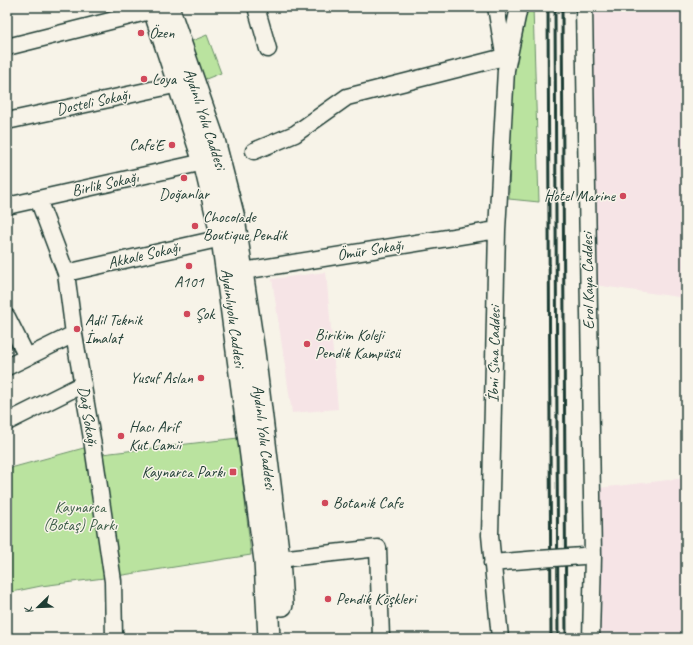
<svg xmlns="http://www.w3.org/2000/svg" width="693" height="645" font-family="Caveat,sans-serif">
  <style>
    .built { fill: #f6e4e6 }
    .green { fill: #bae39f; stroke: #6c906a }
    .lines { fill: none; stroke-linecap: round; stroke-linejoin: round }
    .minor-casing { stroke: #1f3d34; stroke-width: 19 }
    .major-casing { stroke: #1f3d34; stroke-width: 24 }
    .minor { stroke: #f7f3e8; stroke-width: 16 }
    .major { stroke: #f7f3e8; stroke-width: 21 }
    .rail { stroke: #1f3d34; stroke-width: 3 }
    .minor-bridge-casing { stroke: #1f3d34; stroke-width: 19; stroke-linecap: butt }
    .minor-bridge { stroke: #f7f3e8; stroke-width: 16 }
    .poi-dot { fill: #d1495b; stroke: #f7f3e8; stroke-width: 1.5 }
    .labels { text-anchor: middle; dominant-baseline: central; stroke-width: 3; stroke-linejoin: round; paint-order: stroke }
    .poi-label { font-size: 16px; fill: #1f3d34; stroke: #f7f3e8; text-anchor: start }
    .street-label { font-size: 16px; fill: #1f3d34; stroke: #f7f3e8 }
    .park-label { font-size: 16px; fill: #3e5e49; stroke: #f7f3e8 }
  </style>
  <rect width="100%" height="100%" fill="#f7f3e8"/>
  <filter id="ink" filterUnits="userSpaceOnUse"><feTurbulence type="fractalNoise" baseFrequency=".025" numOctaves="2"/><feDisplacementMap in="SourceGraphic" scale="8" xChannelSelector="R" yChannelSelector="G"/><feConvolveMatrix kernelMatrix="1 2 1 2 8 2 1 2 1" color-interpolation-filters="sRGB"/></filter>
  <g filter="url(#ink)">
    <path class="built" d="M592,7h94v291l-91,-13z
      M326,272l12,137 -46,4 -20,-134z
      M686,478v160h-86l-1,-150z"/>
    <path class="green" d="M527,7h6l6,195 -30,-3 3,-128z
      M207,35l14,38 -20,8 -14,-38z
      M238,438l13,117 -147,23 -63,8 -34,7v-124l84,-23 11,8z"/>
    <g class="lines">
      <g class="minor-casing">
        <path id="minor" d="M256,7l12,42
          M496,7l9,53
          M584,7l9,549 -2,82
          M7,47l147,-37
          M7,121l172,-37
          M254,151l41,-17 52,-37 157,-40
          M38,199l28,74 8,61 18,105 21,142 1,57
          M7,206l197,-44
          M243,271l254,-41
          M66,273l156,-35
          M7,317l20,40
          M7,367l67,-33
          M7,422l76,-38
          M279,559l99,-11 3,90
          M492,563l47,-4
          M500,638l-10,-103 7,-305 9,-160 13,-63"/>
      </g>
      <g class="major-casing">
        <path id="major" d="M153,7l51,155 18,76 43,323 4,77
          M168,7l46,133 20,78 20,134 25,207 3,46"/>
      </g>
      <use href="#minor" class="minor"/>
      <use href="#major" class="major"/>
      <path class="rail" d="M548,7l3,631
        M555,7l3,631
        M562,7l4,631"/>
      <g class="minor-bridge-casing">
        <path id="minor-bridge" d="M539,559l44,-3"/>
      </g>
      <use href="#minor-bridge" class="minor-bridge"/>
    </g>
  </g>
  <g class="poi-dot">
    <circle cx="141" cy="33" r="4"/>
    <circle cx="144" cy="79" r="4"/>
    <circle cx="172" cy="145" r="4"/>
    <circle cx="184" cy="178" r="4"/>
    <circle cx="623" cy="196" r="4"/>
    <circle cx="195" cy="226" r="4"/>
    <circle cx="189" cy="266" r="4"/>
    <circle cx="187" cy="314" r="4"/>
    <circle cx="77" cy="329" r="4"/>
    <circle cx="307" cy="344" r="4"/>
    <circle cx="201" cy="378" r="4"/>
    <circle cx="121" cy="436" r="4"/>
    <rect x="229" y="468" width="8" height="8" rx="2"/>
    <circle cx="325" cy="503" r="4"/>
    <circle cx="328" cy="599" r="4"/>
  </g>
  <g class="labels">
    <g class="poi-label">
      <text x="149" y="33">Özen</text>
      <text x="152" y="79">Loya</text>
      <text x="164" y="145" text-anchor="end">Cafe'E</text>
      <text x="184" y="194" text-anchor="middle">Doğanlar</text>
      <text x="615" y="196" text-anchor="end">Hotel Marine</text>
      <text x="203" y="217">Chocolade<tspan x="203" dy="18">Boutique Pendik</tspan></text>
      <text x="189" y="282" text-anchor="middle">A101</text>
      <text x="195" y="314">Şok</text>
      <text x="85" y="320">Adil Teknik<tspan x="85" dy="18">İmalat</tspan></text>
      <text x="315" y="335">Birikim Koleji<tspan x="315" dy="18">Pendik Kampüsü</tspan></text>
      <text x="193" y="378" text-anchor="end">Yusuf Aslan</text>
      <text x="129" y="427">Hacı Arif<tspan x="129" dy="18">Kut Camii</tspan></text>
      <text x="225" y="472" text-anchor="end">Kaynarca Parkı</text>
      <text x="333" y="503">Botanik Cafe</text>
      <text x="336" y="599">Pendik Köşkleri</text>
    </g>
    <g class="street-label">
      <text transform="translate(93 102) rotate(-12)">Dosteli Sokağı</text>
      <text transform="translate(205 119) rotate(72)">Aydınlı Yolu Caddesi</text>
      <text transform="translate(105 184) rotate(-12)">Birlik Sokağı</text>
      <text transform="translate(370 250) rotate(-9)">Ömür Sokağı</text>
      <text transform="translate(144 255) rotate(-13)">Akkale Sokağı</text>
      <text transform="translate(588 281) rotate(-91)">Erol Kaya Caddesi</text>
      <text transform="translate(233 318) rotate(82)">Aydınlıyolu Caddesi</text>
      <text transform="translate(494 354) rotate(-89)">İbni Sina Caddesi</text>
      <text transform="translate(88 416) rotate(81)">Dağ Sokağı</text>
      <text transform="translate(264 437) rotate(83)">Aydınlı Yolu Caddesi</text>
    </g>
    <g class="park-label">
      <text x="80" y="507">Kaynarca<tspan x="80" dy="18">(Botaş) Parkı</tspan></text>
    </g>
  </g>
  <rect width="693" height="645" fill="none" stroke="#f7f3e8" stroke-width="24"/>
  <rect x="12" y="12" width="669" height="621" fill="none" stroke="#1f3d34" stroke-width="1.5" filter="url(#ink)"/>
  <g transform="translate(38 607) rotate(247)" stroke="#f7f3e8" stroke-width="3" paint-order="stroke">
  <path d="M0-3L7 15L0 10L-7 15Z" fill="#1f3d34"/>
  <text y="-6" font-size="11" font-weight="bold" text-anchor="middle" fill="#1f3d34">K</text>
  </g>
</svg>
